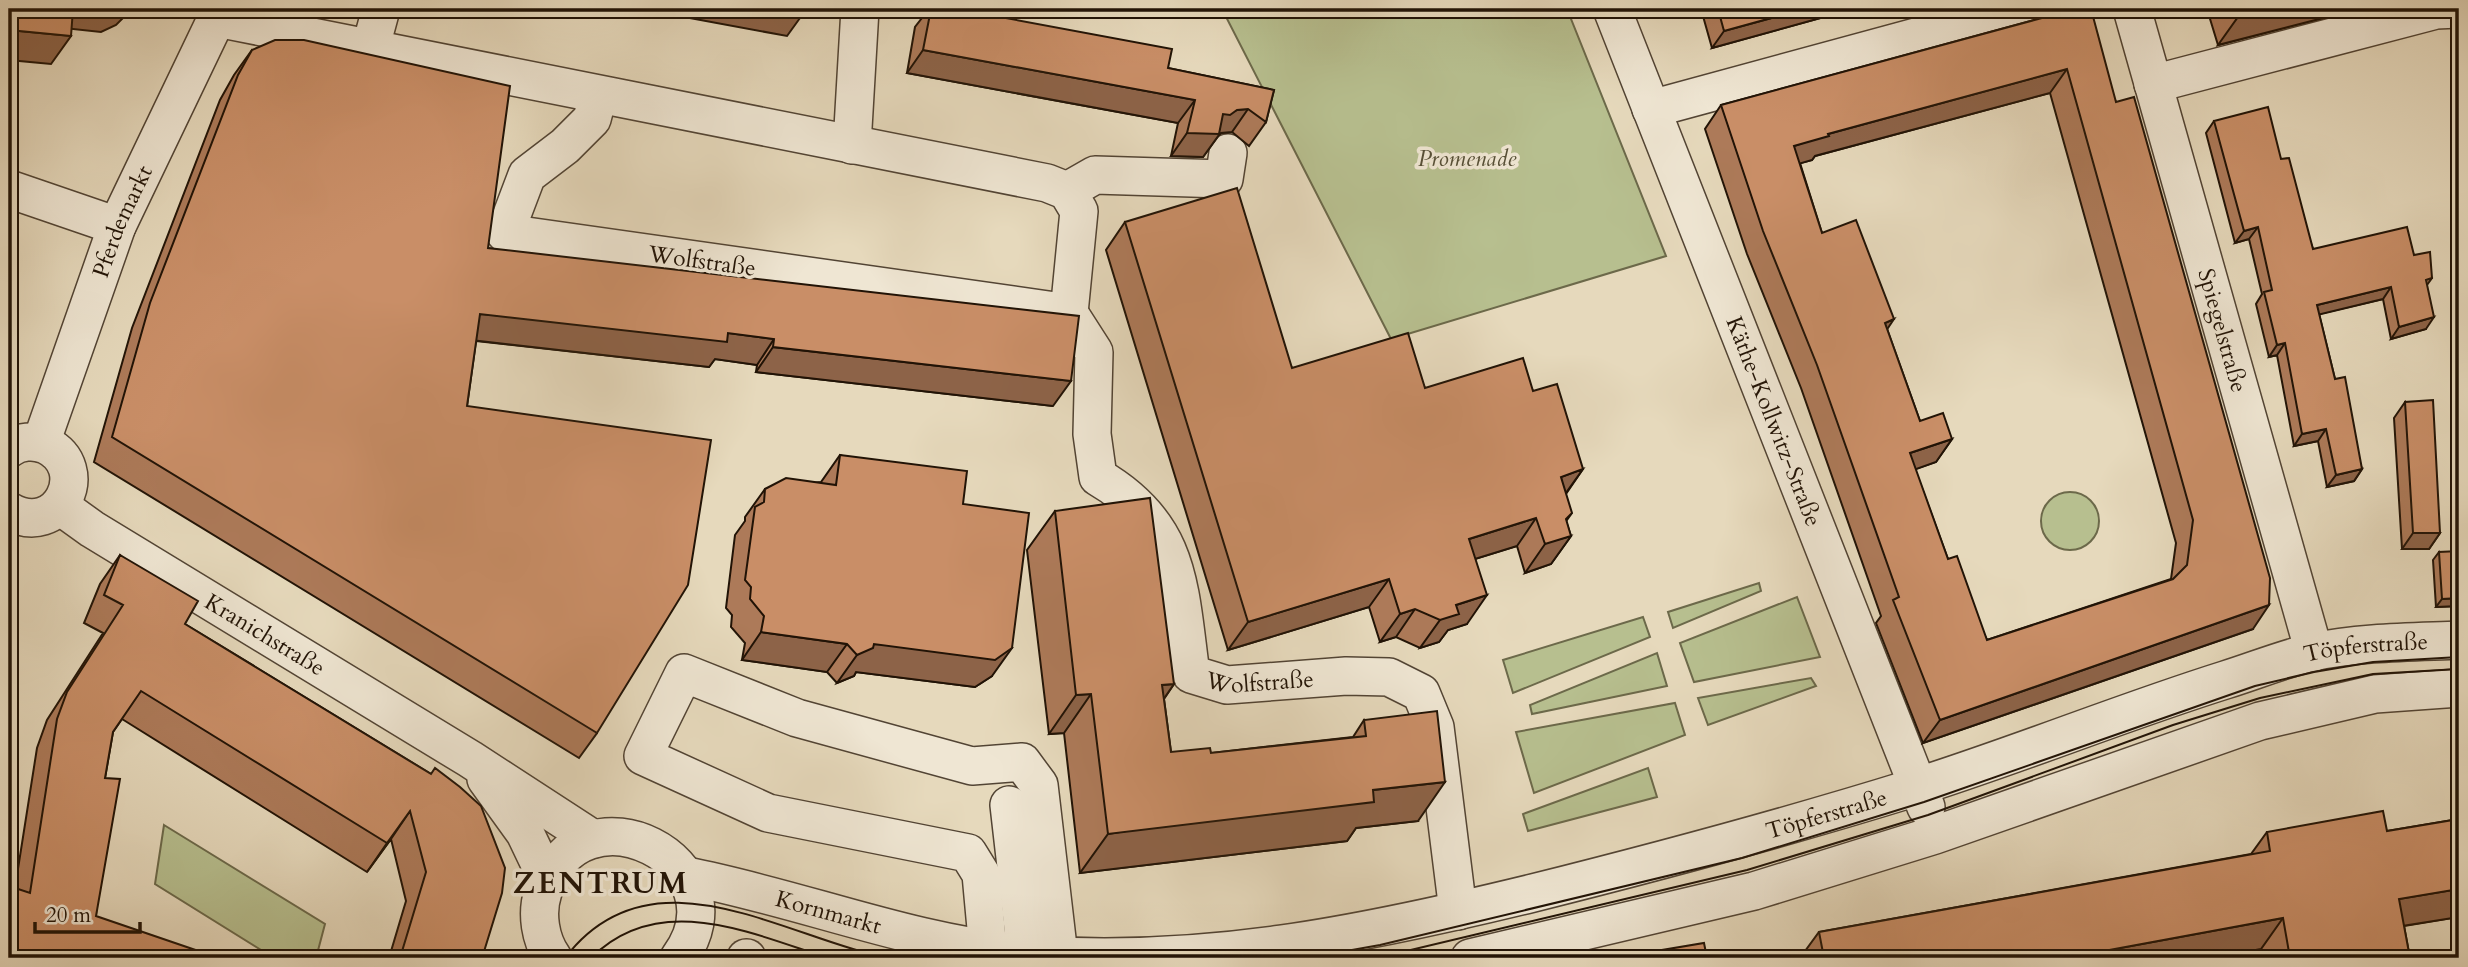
<svg xmlns="http://www.w3.org/2000/svg" width="2468" height="967" font-family="Cardo,serif">
  <style>
    .green { fill: #b7bf8f; stroke: #6c694a; stroke-width: 2 }
    .lines { fill: none; stroke-linecap: round; stroke-linejoin: round }
    .minor-casing { stroke: #524434; stroke-width: 40 }
    .minor { stroke: #efe6d3; stroke-width: 37 }
    .tram { stroke: #211306; stroke-width: 2 }
    .wall { fill: #ad7a59; stroke: #211306; stroke-width: 2; fill-rule: evenodd }
    .shaded-wall { fill: #8d6348; stroke: #211306; stroke-width: 2 }
    .building { fill: #c98e67; stroke: #211306; stroke-width: 2; fill-rule: evenodd }
    .labels { text-anchor: middle; dominant-baseline: central; stroke-width: 7; stroke-linejoin: round; paint-order: stroke }
    .park-label { font-size: 23px; font-style: italic; fill: #564f36; stroke: #efe6d3 }
    .street-label { font-size: 23px; fill: #211306; stroke: #efe6d3 }
    .district-label { font-size: 30px; font-weight: bold; letter-spacing: 2px; fill: #211306; stroke: #efe6d3 }
  </style>
  <rect width="100%" height="100%" fill="#e6d9bc"/>
  <filter id="stains"><feTurbulence type="fractalNoise" baseFrequency=".00286" numOctaves="4"/><feColorMatrix values="0 0 0 0 .2 0 0 0 0 .09 0 0 0 0 .02 0 0 0 .5 -.17"/></filter>
  <radialGradient id="worn" r=".72"><stop offset=".6" stop-color="#630" stop-opacity="0"/><stop offset="1" stop-color="#630" stop-opacity=".3"/></radialGradient>
  <path class="green" d="M1222,9h345l99,247 -275,83z
    M2041 521a29 29 0 1 1 58 0a29 29 0 1 1-58 0Z
    M1759,583l2,8 -88,37 -5,-16z
    M1797,597l23,60 -126,25 -14,-39z
    M1643,617l7,20 -137,56 -10,-33z
    M1657,653l10,33 -135,28 -2,-9z
    M1811,678l5,8 -108,39 -10,-27z
    M1675,703l10,32 -151,58 -18,-61z
    M1648,768l9,29 -129,34 -5,-17z
    M164,825l161,99 -9,34h-42l-119,-74z"/>
  <g class="lines">
    <g class="minor-casing">
      <g id="minor">
        <path id="s1" d="M1612,9l314,798"/>
        <path id="s2" d="M2132,9l182,643"/>
        <path d="M217,18c276,57 553,111 830,165l20,8 12,20 -10,102 -564,-80 22,-58 38,-29 27,-27 6,-23"/>
        <path d="M370,50l11,-41"/>
        <path d="M2153,84l283,-74 22,-1"/>
        <path d="M1651,109l368,-100"/>
        <path d="M852,145l8,-136"/>
        <path d="M9,189l108,37"/>
        <path d="M1067,191l28,-16 129,4 4,-26"/>
        <path id="s3" d="M1069,313l25,39 -2,82 6,43c84,49 81,110 93,197l36,11 119,-9 43,1 32,16 14,34 23,184"/>
        <path id="s4" d="M41,443l76,-217 104,-217"/>
        <path d="M9,449c10,-8 25,-9 37,-4 48,23 13,95 -37,66"/>
        <path id="s5" d="M60,506l32,23 378,230 123,80"/>
        <path d="M486,779l39,54 22,46"/>
        <path d="M1009,805l17,149"/>
        <path id="s6" d="M686,876c114,22 222,67 339,78 178,13 336,-19 508,-61 128,-32 254,-66 380,-105 105,-33 207,-75 312,-108 29,-9 58,-21 88,-28 47,-10 99,-10 146,-12"/>
        <path d="M988,950l-7,-76 -13,-21 -200,-40 -125,-57 41,-83 113,45 175,48 50,-4 17,23 20,171"/>
        <path d="M553,958c-13,-18 -17,-45 -10,-66 37,-116 206,-28 136,66"/>
        <path d="M746,958h1"/>
        <path d="M1470,958l284,-67 181,-56 325,-114 115,-27 84,-6"/>
      </g>
    </g>
    <use href="#minor" class="minor"/>
    <path class="tram" d="M565,958c85,-112 215,-23 321,0
      M591,958c68,-68 159,-25 237,0
      M1307,958l73,-13 362,-87 182,-56 331,-116 59,-14 59,-10 86,-5
      M1377,958l370,-88 181,-55 245,-90 87,-27 113,-24 86,-5"/>
  </g>
  <path class="wall" d="M929,9h28l211,59 106,22 -8,32 -17,24 -17,-14 -11,1 -2,2 -16,22 -32,-1 7,-33 -271,-50 8,-46z
    M1701,9h152l-141,39z
    M2075,9l178,620 -330,114 -47,-120 5,-7 -80,-228 -54,-134 -42,-125 16,-24zM2050,93l126,450 -5,36 -184,61 -39,-81 -33,-90 21,-7 16,-23 -32,-18 -33,-92 -65,-96 -22,-70 12,-3 3,-4z
    M2207,9h151l-140,36z
    M252,50l236,198 565,158 -297,-34 1,-7 -42,-6 -6,8 -233,-26 -9,65 130,327 -18,25 -485,-296 38,-134 88,-228 14,-25z
    M2214,121l67,38 32,90 101,6 18,23 -5,7 -1,44 -35,10 -8,-40 -64,15 16,65 27,90 -8,12 -27,6 -9,-46 -24,5 -17,-91 -8,2 -13,-53 6,-10 -13,-55 -14,4 -29,-110z
    M1125,222l167,146 133,20 108,3 50,78 -17,25v27l5,15 -20,28 -26,9 -8,-27 -42,13 -8,65 -19,6 -9,12 -19,6 -24,-11 -16,5 -11,-35 -141,43 -122,-400z
    M2405,402l35,131 -11,16h-27l-8,-131z
    M840,455l123,49 29,172 -17,11 -119,-15 -2,4 -17,7 -10,-11 -85,-12 3,-17 -14,-16 1,-12 -6,-7 9,-73 10,-14v-4l20,-28 56,-7z
    M1055,511l119,173 -10,15 7,53 40,1 142,-16 11,-17 54,101 -62,7 -9,13 -267,32 -16,-140 -15,1 -22,-184z
    M2439,552l20,54 -23,1 -3,-47z
    M120,555l65,69 246,150 51,184h-93l17,-57 -15,-62 -24,33 -245,-153 -9,13 -8,46 -9,138 -87,42v-72l6,2 22,-140 10,-28 56,-87 -19,-10 16,-39z
    M2459,819v98l-55,9 6,32h-148l-1,-9 -48,9h-413l19,-26 432,-78 16,-22 120,-1z"/>
  <path class="shaded-wall" d="M67,9h65l-16,16 -15,7 -47,-5z
    M641,9h151l13,2 -18,25z
    M1804,9h49l-141,39 12,-17z
    M2271,9h87l-140,36 20,-28z
    M9,30l62,6 -20,28 -42,-4z
    M923,50l272,50 -17,23 -271,-50z
    M2067,69l-17,24 -235,63 -3,4 -34,10 16,-24 34,-12z
    M1248,109l-16,23 -11,1 -2,2 -16,22 -32,-1 16,-23 36,-19 14,-4z
    M2258,227l-9,12 -14,4 9,-12z
    M2391,287l-8,12 -74,18 8,-12z
    M480,314l248,19 46,6 -17,26 -42,-6 -6,8 -247,-28z
    M2434,317l-8,12 -35,10 8,-12z
    M1894,319l-16,24 7,-20z
    M2285,343l-8,12 -8,2 8,-12z
    M773,347l298,34 -18,25 -297,-34z
    M2326,429l-8,12 -24,5 8,-12z
    M1952,439l-16,23 -42,15 16,-24z
    M1583,469l-20,28 -2,-20z
    M2362,469l-8,12 -27,6 9,-12z
    M1572,513l-20,28 19,-5 -20,28 -26,9 20,-29 21,-25z
    M1536,518l-19,28 -68,21 20,-28z
    M2413,533h27l-11,16h-27z
    M1389,579l-20,28 -141,43 20,-28z
    M1487,595l-20,29 -19,6 -9,12 -19,6 20,-28 16,-15z
    M2459,598v8l-23,1 6,-8z
    M2269,605l-16,24 -330,114 17,-23z
    M1415,609l-19,28 -16,5 20,-28z
    M761,632l86,12 -20,28 -85,-12z
    M874,644l138,4 -20,28 -17,11 -119,-15 -2,4 -17,7 20,-28z
    M1174,684l-27,39 15,-38z
    M1091,694l-27,39 -15,1 27,-39z
    M1445,782l-27,39 -62,7 -9,13 -267,32 28,-39 265,-44z
    M410,811l-19,28 -24,33 20,-29z
    M2459,889v28l-82,13 22,-31z
    M2283,918l-22,31 -48,9h-147z"/>
  <path class="building" d="M9,9h64l-2,27 -62,-6z
    M792,9h13v2z
    M931,9h26l215,40 -4,19 106,22 -8,32 -18,-13 -11,1 -7,5 -7,-1 -4,20 -32,-1 8,-33 -272,-50z
    M1718,9h86l-80,22z
    M2075,9h16l25,93 18,-5 136,481 -1,27 -329,115 -47,-120 6,-3 -82,-232 -54,-134 -42,-126zM2067,69l126,451 -6,45 -14,14 -186,61 -30,-84 -9,3 -38,-106 42,-14 -9,-26 -23,8 -35,-98 9,-4 -38,-99 -34,13 -28,-87 35,-10 -1,-2z
    M2235,9h36l-33,8z
    M275,40h29l206,46 -22,162 591,68 -8,65 -298,-34 1,-8 -46,-6 -1,9 -247,-28 -13,92 244,34 -23,145 -91,148 -485,-296 38,-134 88,-228 14,-25z
    M2268,107l13,52 8,-1 24,91 94,-22 7,28 16,-3 2,26 -6,2 8,37 -35,10 -8,-40 -74,18 18,74 10,-2 17,92 -26,6 -10,-46 -24,5 -17,-91 -8,2 -13,-53 8,-2 -14,-63 -14,4 -30,-110z
    M1237,188l55,180 116,-35 17,55 98,-30 10,33 24,-7 26,85 -22,8 11,36 -6,6 5,17 -26,8 -9,-26 -67,21 18,56 -31,10 3,9 -19,6 -25,-11 -15,5 -11,-35 -141,43 -123,-400z
    M9,191l5,5 -5,14z
    M2433,400l7,133h-27l-8,-131z
    M840,455l127,16 -4,33 66,9 -17,135 -17,12 -121,-16 -1,4 -16,7 -10,-11 -86,-12 3,-16 -14,-17 1,-12 -6,-7 10,-73 9,-5 1,-13 21,-11 50,7z
    M1150,498l24,186 -12,1 9,67 39,-4 1,5 155,-17 -2,-16 73,-9 8,71 -72,8 1,12 -266,32 -17,-140 -15,1 -21,-184z
    M2459,551v47l-17,1 -3,-47z
    M120,555l78,46 -13,23 246,150 4,-6 25,19 21,19 24,62 -3,25 -20,65h-82l26,-86 -16,-61 -23,32 -246,-152 -28,41 -8,46 15,1 -24,137 123,42h-210v-8l6,1 -6,-65 21,7 27,-174 10,-27 56,-87 -19,-10z
    M2383,811l4,20 72,-12v70l-60,10 11,59h-120l-7,-40 -217,40h-242l-5,-26 451,-81 -3,-19z
    M1704,943l3,15h-93z"/>
  <g class="labels">
    <g class="park-label">
      <text x="1467" y="158">Promenade</text>
    </g>
    <g class="street-label">
      <text stroke="none"><textPath href="#s4" startOffset="236">Pferdemarkt</textPath></text>
      <text transform="translate(702 261) rotate(8)">Wolfstraße</text>
      <text stroke="none"><textPath href="#s2" startOffset="334">Spiegelstraße</textPath></text>
      <text stroke="none"><textPath href="#s1" startOffset="443">Käthe-Kollwitz-Straße</textPath></text>
      <text stroke="none"><textPath href="#s5" startOffset="242">Kranichstraße</textPath></text>
      <text stroke="none"><textPath href="#s6" startOffset="1732">Töpferstraße</textPath></text>
      <text stroke="none"><textPath href="#s3" startOffset="471">Wolfstraße</textPath></text>
      <text stroke="none"><textPath href="#s6" startOffset="1166">Töpferstraße</textPath></text>
      <text stroke="none"><textPath href="#s6" startOffset="147">Kornmarkt</textPath></text>
    </g>
    <g class="district-label">
      <text x="601" y="883">ZENTRUM</text>
    </g>
  </g>
  <rect width="2468" height="967" fill="none" stroke="#e6d9bc" stroke-width="35"/>
  <rect x="10" y="10" width="2447" height="946" fill="none" stroke="#211306" stroke-width="3.5"/>
  <rect x="18" y="18" width="2433" height="932" fill="none" stroke="#211306" stroke-width="2"/>
  <path d="M35 922v10h105v-10" fill="none" stroke="#211306" stroke-width="3.5"/>
  <text x="46" y="922" font-size="21" fill="#211306" stroke="#efe6d3" stroke-width="5" paint-order="stroke">20 m</text>
  <rect width="100%" height="100%" filter="url(#stains)"/>
  <rect width="100%" height="100%" fill="url(#worn)"/>
</svg>
